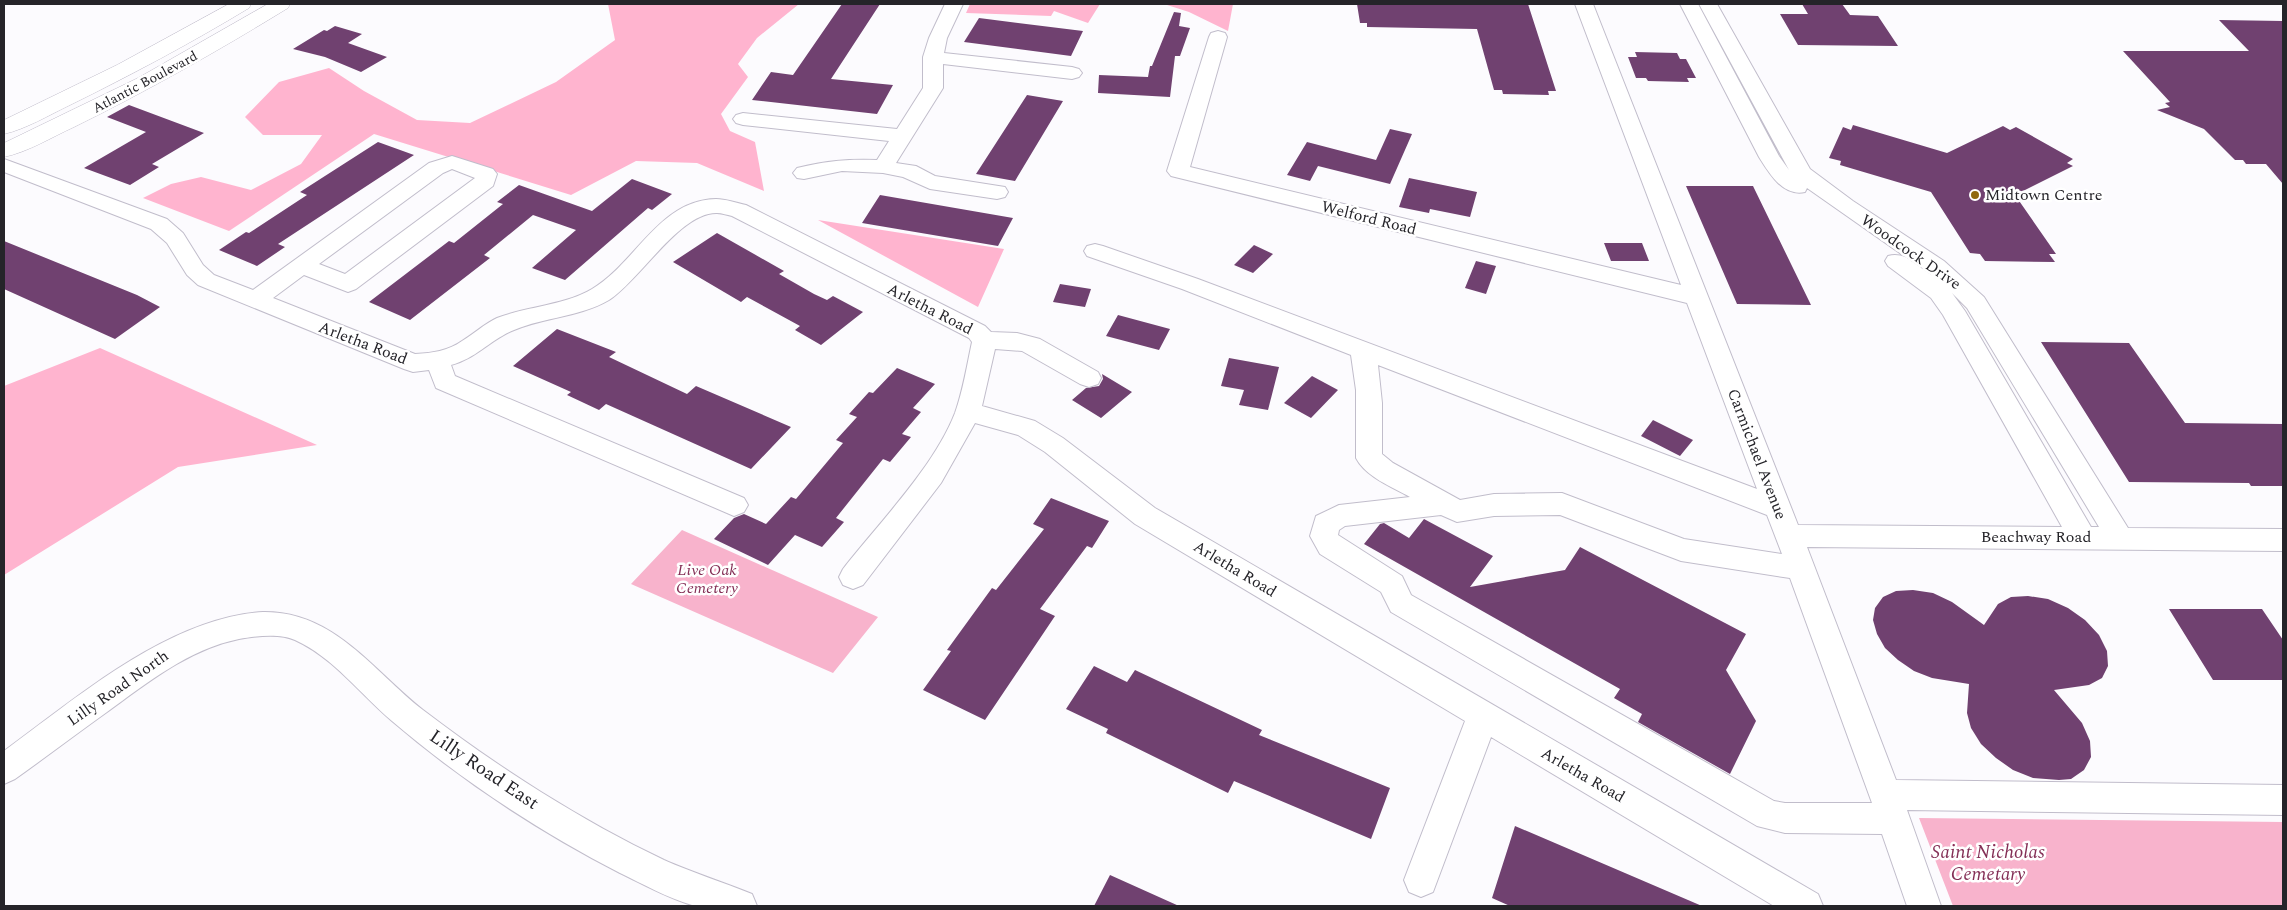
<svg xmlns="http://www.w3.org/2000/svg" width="2287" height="910" font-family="Spectral,serif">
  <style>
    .green { fill: #f8b3cc }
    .forest { fill: #ffb4cf }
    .building { fill: #704170 }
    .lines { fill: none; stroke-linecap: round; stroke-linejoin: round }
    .minor-casing { stroke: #c1bdcb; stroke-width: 2 }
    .major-casing { stroke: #c1bdcb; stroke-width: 1 }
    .minor { fill: #fff; fill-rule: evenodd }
    .major { fill: #fff; fill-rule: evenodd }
    .poi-dot { fill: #90670e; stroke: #fff; stroke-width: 2 }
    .labels { text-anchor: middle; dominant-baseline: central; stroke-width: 5; stroke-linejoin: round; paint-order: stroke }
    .far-street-label { font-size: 14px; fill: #252429; stroke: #fff }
    .poi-label { font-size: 16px; fill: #252429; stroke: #fff; text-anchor: start }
    .street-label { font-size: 16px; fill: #252429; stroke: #fff }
    .park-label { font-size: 16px; font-style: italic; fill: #842f56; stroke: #fff }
    .near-street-label { font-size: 19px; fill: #252429; stroke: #fff }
    .near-park-label { font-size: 19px; font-style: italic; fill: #842f56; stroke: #fff }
  </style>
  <rect width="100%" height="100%" fill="#fcfbfe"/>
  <path class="green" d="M682,530l196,87 -45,56 -202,-89z
    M1919,818l364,4v84h-330z"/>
  <path class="forest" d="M608,4h191l-42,34 -19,26 10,13 -27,37 9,17 25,11 9,49 -67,-28 -61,-2 -65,34 -197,-61 -145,97 -86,-33 28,-14 30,-7 50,13 50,-26 21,-29h-59l-18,-18 34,-35 50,-14 35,23 53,29 53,3 86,-41 59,-42z
    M970,4h130l-12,19 -34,-12 -3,5 -85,-3z
    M1164,4h69l-5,27 -39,-19z
    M818,220l186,29 -26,58z
    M100,348l217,97 -139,22 -174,108v-189z"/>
  <path class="building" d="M842,4h38l-49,75 62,6 -16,29 -125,-14 19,-28 22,3z
    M1357,4h171l28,87h-8l1,4 -46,-1 -1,-4h-8l-17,-61 -110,-2v-4h-7z
    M1802,4h40l8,11 28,1 20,30 -100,-1 -18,-31h28z
    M1174,12l7,1 -2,13 11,2 -10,28h-5l-5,41 -72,-4 1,-18 49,2 2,-11h2z
    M979,18l104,13 -12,25 -107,-14z
    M2219,20l64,1v163l-17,-20h-20l-3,-4h-8l-31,-31 -47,-19 13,-3 -5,-4 5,-1 -47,-51h126z
    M335,26l27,8 -14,9 39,14 -26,15 -36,-15 -32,-8 31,-19 3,1z
    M1635,52l42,1 3,6h6l10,19h-9l2,4 -41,-1 -2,-3h-10l-8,-21h9z
    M1027,95l36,6 -48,80 -39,-7z
    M129,105l75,28 -52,31 7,3 -29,18 -46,-17 62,-36 -39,-15z
    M1853,125l94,28 56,-27 7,4 6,-3 57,32 -6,4 6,3 -58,29 41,59h-7l6,8 -70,-1 -5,-7 -10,-1 -39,-61 -91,-27 1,-4 -12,-3 14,-31 8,3z
    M1390,129l22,5 -22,50 -72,-18 -8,15 -23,-6 20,-33 69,18z
    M378,142l36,13 -136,89 7,3 -28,19 -38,-16 27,-18 3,1 58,-38 -7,-3z
    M1409,178l68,14 -7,25 -40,-8 -1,4 -30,-6z
    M632,179l40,15 -20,16 -4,-2 -83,72 -33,-12 44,-38 -43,-15 -49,40 6,3 -80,62 -41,-18 80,-61 5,2 49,-39 -6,-2 22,-17 73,26z
    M1686,186h67l58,119 -74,-1z
    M880,195l133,23 -15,28 -136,-23z
    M717,233l67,38 -5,3 35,20 13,6 6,-4 30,16 -42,33 -26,-15 5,-4 -53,-29 -6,5 -68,-40z
    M4,241l133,54 23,12 -45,32 -111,-50z
    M1604,243h38l7,18h-38z
    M1254,245l19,9 -20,19 -19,-8z
    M1476,261l20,5 -10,28 -21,-6z
    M1060,284l31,5 -6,18 -32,-5z
    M1118,315l52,14 -11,21 -53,-14z
    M557,329l59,23 -7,5 78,37 9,-8 95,41 -40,42 -145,-65 -7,6 -32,-15 4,-3 -58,-26z
    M2041,342l88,1 56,80 98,1v62h-32l-2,-3 -120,-1z
    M1229,358l50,9 -11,43 -29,-5 5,-15 -23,-4z
    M897,368l38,16 -22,24 8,4 -19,22 9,3 -21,25 -7,-3 -47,59 8,4 -22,25 -27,-12 -27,30 -54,-26 20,-21 10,-4 22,10 25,-27 5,2 47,-56 -7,-3 21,-23 -8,-3 20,-22 4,1z
    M1102,374l30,18 -31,26 -29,-18 14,-12 13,-2 4,-7z
    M1312,376l26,14 -27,28 -27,-15z
    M1653,420l40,20 -13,16 -39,-20z
    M1051,498l58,23 -17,27 -5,-2 -47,63 15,7 -70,104 -62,-30 28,-39 -4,-1 45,-62 4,2 48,-61 -11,-5z
    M1424,519l69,37 -23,31 95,-17 15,-23 166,87 -20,36 30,51 -26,53 -92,-52 4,-8 -28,-16 6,-9 -256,-145 16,-20 4,-1 25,15z
    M1913,590l20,3 19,9 32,23 14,-21 13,-7 17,-1 20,3 20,9 17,12 14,15 8,16 1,15 -6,12 -13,7 -35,5 28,33 8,18 1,16 -7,13 -13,9 -12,1 -26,-2 -20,-8 -17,-12 -15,-14 -10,-16 -4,-15 2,-29 -37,-6 -18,-7 -16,-11 -13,-12 -8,-14 -4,-14 2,-12 8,-11 13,-6z
    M2169,609h93l21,31v40h-70z
    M1094,666l33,16 8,-12 127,60 -3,5 131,53 -19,51 -137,-58 -6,12 -122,-60 2,-4 -42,-20z
    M1515,826l187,80h-192l-18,-8z
    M1110,875l69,31h-85z"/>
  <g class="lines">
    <g class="minor-casing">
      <path id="minor" d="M945,4h18l-16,34 -3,15 128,14 7,2 3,4 -3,4 -7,2 -129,-15v24l-47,75 20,3 19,10 70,11 3,5 -3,5 -8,2 -67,-10 -27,-12 -20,-4 -41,-2 -38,8 -7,-1 -4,-5 4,-5c30,-7 48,-9 80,-8l12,-19 -146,-16 -7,-2 -3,-4 3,-4 7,-2 154,16 26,-41v-31l6,-19z
        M1575,4h18l205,521 264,2 -119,-212 -12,-17 -43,-32 -3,-5 3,-5c18,-5 32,11 46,21l-127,-89 -2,4c-22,5 -36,-19 -46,-35l-79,-153h18l81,152 10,14 -90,-166h18l93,165 43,32 91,60 40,36 144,231 155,1v22l-476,-4 89,233 387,5v30l-376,-5 34,96h-34l-25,-72 -97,-1 -28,-7 -366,-214 -10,-20 -61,-38 -10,-18 6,-20 23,-11 71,-8c-18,-10 -44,-20 -54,-39v-68l-5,-35 -169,-66 -95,-33 -3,-5 3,-5 8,-2 8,2 95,33 559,210 -70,-186 -516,-127 -4,-5 42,-134 2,-4 7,-2 7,2 2,4 -37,130 491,118zM1952,293l15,15 132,219h-8l-126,-216zM1378,365l389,150 15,39 -98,-15 -122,-46 -68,1 -34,6 -67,-37 -11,-9v-51zM1441,515l16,7 37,-6 66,-1 121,46 109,17 82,225h-87l-11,-2 -363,-206 -9,-19 -64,-41 1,-5 6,-4z
        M452,156l41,13 4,5 -4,12 -137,103 -8,3 -44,-17 -31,23 142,56c17,-1 33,-3 47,-13 12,-7 22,-17 35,-23 31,-12 66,-12 95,-29 44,-26 67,-89 124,-90 9,0 21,4 30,6l239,121 6,6 26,1 23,6 58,33 3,6 -3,6 -9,3 -9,-3 -58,-33 -27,-2 -13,57 53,15 28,17 92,70 663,386 5,12h-49l-283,-169 -58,155 -12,5 -12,-5 -5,-12 61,-159 -330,-197 -90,-72 -27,-17 -43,-12 -34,60 -78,102 -10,4 -10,-4 -4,-8 4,-8c36,-46 91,-102 112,-156 8,-22 12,-48 17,-71l-3,-4 -237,-122c-5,-1 -10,-3 -15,-3 -37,-1 -77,67 -108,87 -29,17 -64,17 -95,30 -23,9 -37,28 -63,35l4,11 289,122 4,7 -4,7 -10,4 -298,-128 -7,-18 -16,2 -9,-3 -206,-84 -11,-10 -20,-32 -16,-14 -147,-57v-13l163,60 16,14 20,32 11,10 39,15 176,-127zM452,169l23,9 -130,96 -26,-10 124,-91z
        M263,612c71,-1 109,58 160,98 38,29 78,57 118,82 40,25 81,48 123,68 29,13 59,22 88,34l5,12c-16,0 -51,4 -65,-1 -25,-7 -49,-21 -72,-32 -80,-41 -159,-93 -228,-152 -31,-26 -59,-64 -97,-81 -15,-7 -40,-4 -56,-1 -50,10 -92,44 -132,73 -31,22 -61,45 -92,67l-11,5v-33c74,-54 165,-133 259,-139z"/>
    </g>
    <g class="major-casing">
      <path id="major" d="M229,4h22l-2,4c-58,35 -118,67 -179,97 -21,10 -44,24 -66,29v-14l113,-55z
        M268,4h22l-2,4c-70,43 -141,83 -214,119 -22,10 -46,25 -70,30v-14l134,-65z"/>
    </g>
    <use href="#minor" class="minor"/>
    <use href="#major" class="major"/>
  </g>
  <circle class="poi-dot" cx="1975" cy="195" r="5"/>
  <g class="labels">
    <g class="far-street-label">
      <text transform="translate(145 82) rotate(-28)">Atlantic Boulevard</text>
    </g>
    <g class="poi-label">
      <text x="1985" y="195">Midtown Centre</text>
    </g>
    <g class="street-label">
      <text transform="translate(1369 218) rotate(14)">Welford Road</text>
      <text transform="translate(1911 252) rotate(35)">Woodcock Drive</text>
      <text transform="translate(930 309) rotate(27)">Arletha Road</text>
      <text transform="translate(363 343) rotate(21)">Arletha Road</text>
      <text transform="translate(1757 454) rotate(69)">Carmichael Avenue</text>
      <text x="2036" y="537">Beachway Road</text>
      <text transform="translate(1235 569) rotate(31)">Arletha Road</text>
      <text transform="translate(118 688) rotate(-35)">Lilly Road North</text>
      <text transform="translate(1583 775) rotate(30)">Arletha Road</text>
    </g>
    <g class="park-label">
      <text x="707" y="570">Live Oak<tspan x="707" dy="18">Cemetery</tspan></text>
    </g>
    <g class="near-street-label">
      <text transform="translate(484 770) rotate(34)">Lilly Road East</text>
    </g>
    <g class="near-park-label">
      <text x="1988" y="852">Saint Nicholas<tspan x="1988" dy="22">Cemetary</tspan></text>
    </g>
  </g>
  <rect width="2287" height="910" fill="none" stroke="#252429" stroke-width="10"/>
</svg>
